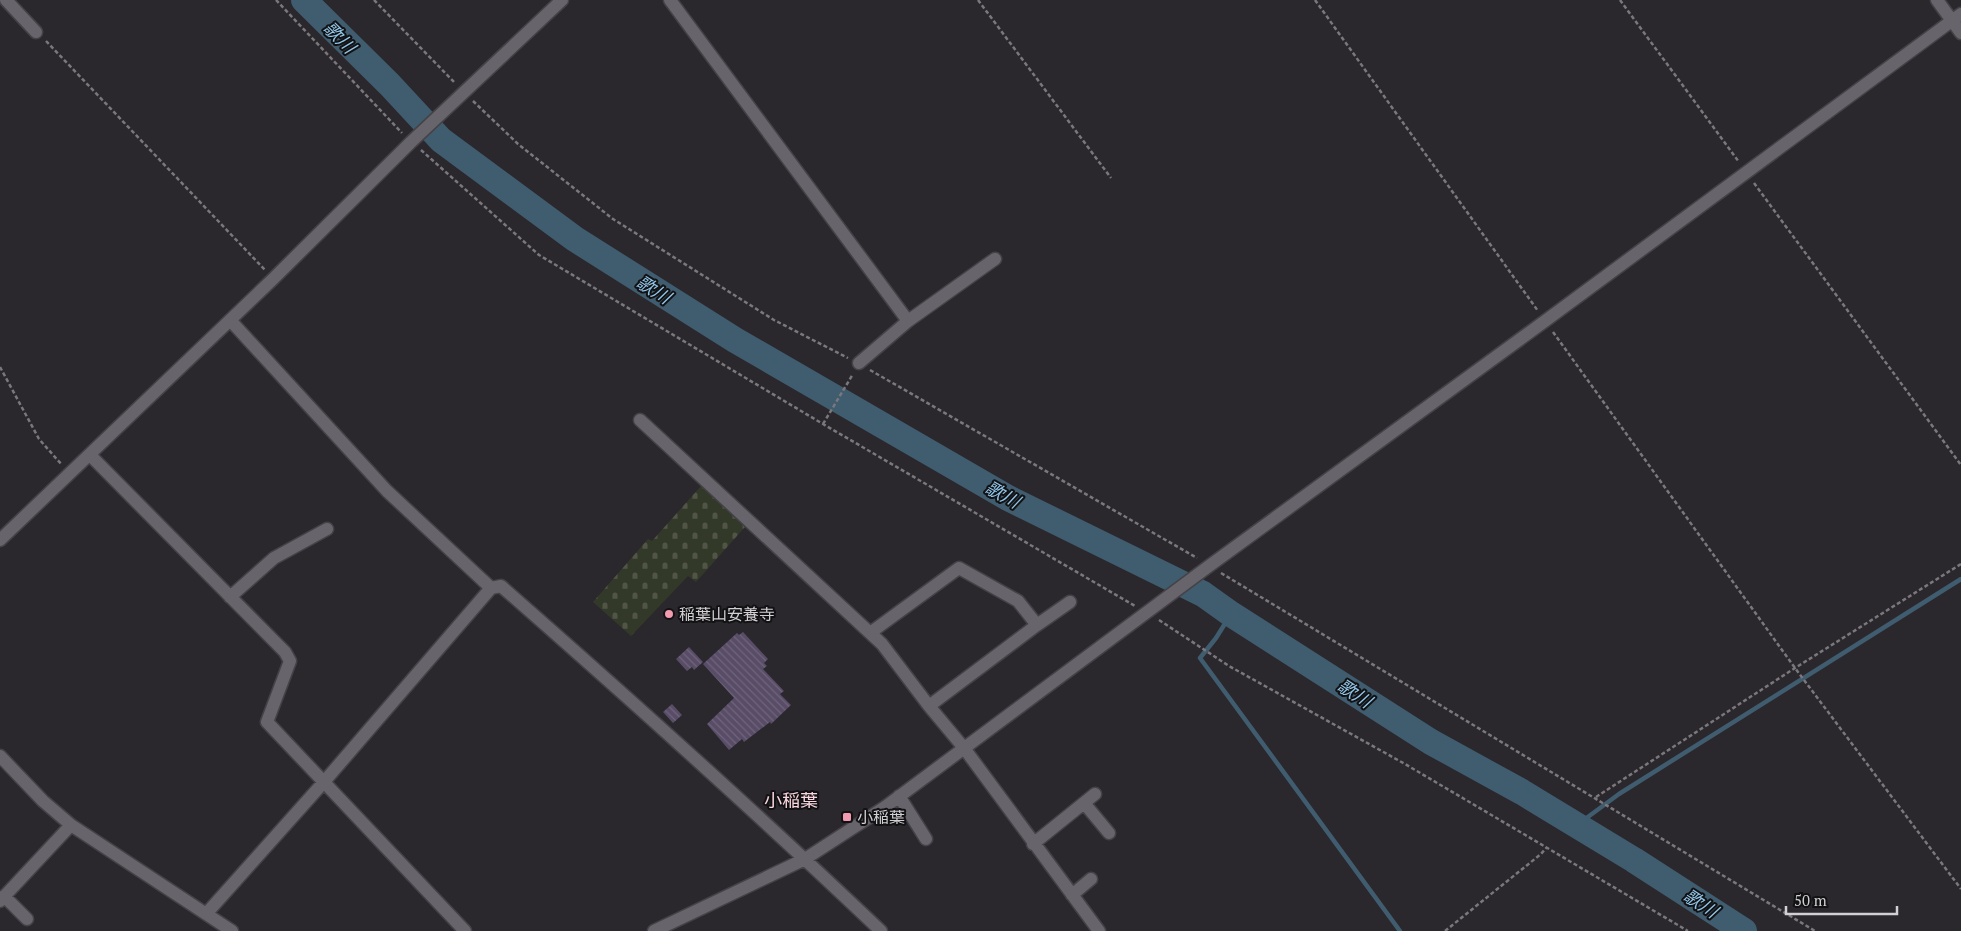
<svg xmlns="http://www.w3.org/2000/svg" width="1961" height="931" font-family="'PT Serif','Noto Sans JP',serif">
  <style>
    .cemetery { fill: url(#cemetery-stones) }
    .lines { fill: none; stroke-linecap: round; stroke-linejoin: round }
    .stream { stroke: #405c6f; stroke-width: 4.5 }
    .river { stroke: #405c6f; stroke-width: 26 }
    .building { fill: url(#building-back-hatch) }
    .minor-casing { stroke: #444247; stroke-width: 15 }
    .path { stroke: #7a787d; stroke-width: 2.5; stroke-dasharray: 4 2.5; stroke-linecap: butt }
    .minor { stroke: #67646b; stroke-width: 12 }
    .poi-dot { fill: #f29aaf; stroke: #121113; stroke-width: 2 }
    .labels { text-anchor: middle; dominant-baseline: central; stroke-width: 4; stroke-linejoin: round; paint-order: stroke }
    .poi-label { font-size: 16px; fill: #d2d0d4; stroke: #121113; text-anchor: start }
    .water-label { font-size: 18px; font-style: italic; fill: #90c6e9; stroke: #121113 }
    .neighbourhood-label { font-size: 18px; fill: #fad7de; stroke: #121113 }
  </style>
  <defs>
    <pattern id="cemetery-stones" width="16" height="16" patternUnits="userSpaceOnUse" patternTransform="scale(1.25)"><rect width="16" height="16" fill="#333928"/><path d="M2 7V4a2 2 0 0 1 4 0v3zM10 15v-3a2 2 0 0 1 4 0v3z" fill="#505546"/></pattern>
    <pattern id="building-back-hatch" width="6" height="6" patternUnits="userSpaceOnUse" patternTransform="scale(1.25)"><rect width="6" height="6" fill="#584c67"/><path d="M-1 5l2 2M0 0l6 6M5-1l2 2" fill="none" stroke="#6f657c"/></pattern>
  </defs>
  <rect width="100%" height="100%" fill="#2a272d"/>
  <path class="cemetery" d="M701,486l44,41 -49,55 -8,-6 -57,60 -38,-34 55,-63 4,2z"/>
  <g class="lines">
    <path class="stream" d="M1231,614l-15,24 -16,20 200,273
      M1577,825l42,-31 342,-215"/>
    <path class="river" d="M304,0l86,85 51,55 134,99 160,101 273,158 195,96 28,20 200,128 91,50 112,68 110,71"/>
  </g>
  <path class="building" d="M743,632l25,27 -4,4 3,3 -4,3 21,22 -4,3 11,11 -20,19 -1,-2 -26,20 -2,-3 -13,11 -22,-26 27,-26 -31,-34 34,-31 2,2z
    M689,647l14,15 -9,8 -2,-3 -5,4 -11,-12z
    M672,704l10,11 -9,8 -10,-11z"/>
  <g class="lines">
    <g class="minor-casing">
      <path id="minor" d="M6,0l30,32
        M670,0l238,321
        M1937,0l24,33
        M230,320l157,171 104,97
        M859,363l49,-42 87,-62
        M640,420l242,224 47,62 35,42 135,183
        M90,455l195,197 5,9 -23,61 198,209
        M0,540l273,-261 138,-137 151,-142
        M230,597l44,-39 53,-29
        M1037,625l33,-23
        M870,633l89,-65 59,33 19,24 -108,81
        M0,756l43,45 28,24 161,106
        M899,796l27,43
        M1084,803l25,30
        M1033,844l62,-50
        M1072,895l19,-16
        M4,896l23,23
        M0,901l71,-76
        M206,914l117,-131 168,-195 10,-2c129,113 256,227 380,345
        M654,931l151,-72 80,-52 324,-241 336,-245 416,-307"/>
    </g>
    <path class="path" d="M276,0l126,133
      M374,0l81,83
      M978,0l133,178
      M1315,0l223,311
      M1620,0l119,162
      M46,41l219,229
      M473,101l45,43 95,75 161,101 74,38
      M421,150l118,105 284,169 312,182
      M1754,183l207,282
      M1553,332l242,336 166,221
      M0,367l39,72 23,26
      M870,370l327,188
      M823,424l30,-50
      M1221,573l594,358
      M1159,620l70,46 176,98 283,167
      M1596,797l199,-129 166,-104
      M1445,931l96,-77 6,-7"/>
    <use href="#minor" class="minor"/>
  </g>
  <g class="poi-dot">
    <circle cx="669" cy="614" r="5"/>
    <rect x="842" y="812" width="10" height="10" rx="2.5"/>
  </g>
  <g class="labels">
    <g class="poi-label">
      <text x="679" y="614">稲葉山安養寺</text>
      <text x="857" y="817">小稲葉</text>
    </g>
    <g class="water-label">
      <text transform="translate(340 37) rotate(45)">歌川</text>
      <text transform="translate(654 289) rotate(32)">歌川</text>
      <text transform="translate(1003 494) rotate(29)">歌川</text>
      <text transform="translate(1355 693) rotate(33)">歌川</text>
      <text transform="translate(1701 903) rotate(33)">歌川</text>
    </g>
    <g class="neighbourhood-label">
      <text x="791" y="800">小稲葉</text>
    </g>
  </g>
  <path d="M1786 906v8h111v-8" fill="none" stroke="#d2d0d4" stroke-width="2.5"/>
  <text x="1794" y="906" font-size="15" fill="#d2d0d4" stroke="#121113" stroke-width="4" paint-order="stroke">50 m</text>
</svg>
